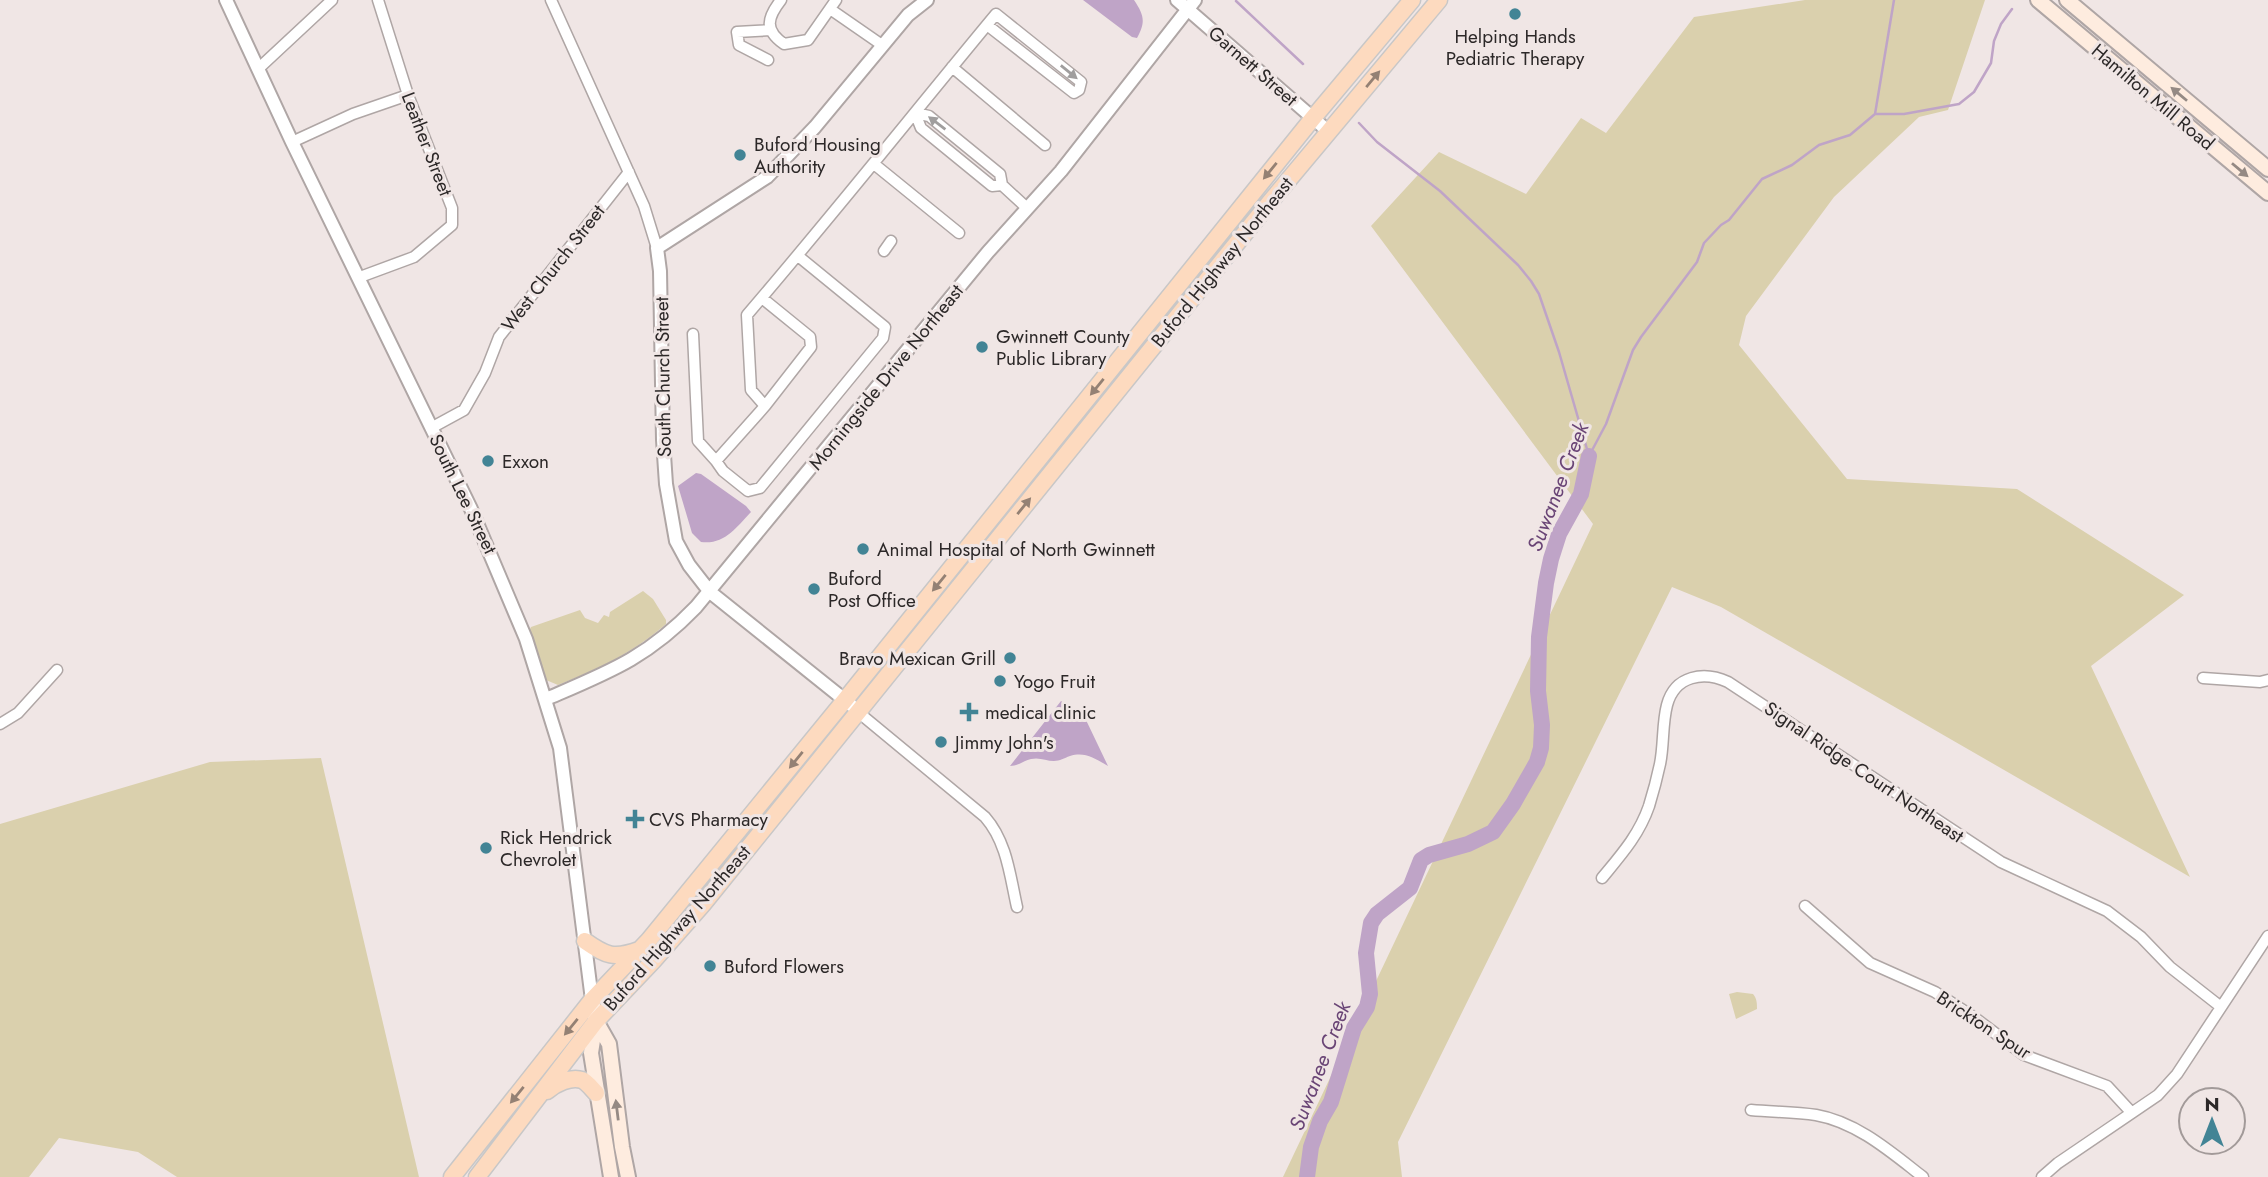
<svg xmlns="http://www.w3.org/2000/svg" width="2268" height="1177" font-family="Jost,sans-serif">
  <style>
    .green { fill: #dad0ad }
    .water { fill: #bfa4c7 }
    .lines { fill: none; stroke-linecap: round; stroke-linejoin: round }
    .stream { stroke: #bfa4c7; stroke-width: 2.5 }
    .river { stroke: #bfa4c7; stroke-width: 16 }
    .minor-casing { stroke: #afa6a5; stroke-width: 13 }
    .tertiary-casing { stroke: #afa6a5; stroke-width: 16 }
    .secondary-casing { stroke: #afa6a5; stroke-width: 18 }
    .primary-casing { stroke: #c8c7c7; stroke-width: 19 }
    .minor { stroke: #fff; stroke-width: 10 }
    .tertiary { stroke: #fff; stroke-width: 12 }
    .secondary { stroke: #feecdf; stroke-width: 14 }
    .primary { stroke: #fddabf; stroke-width: 16 }
    .oneway { fill: #a09e9e }
    .oneway2 { fill: #948174 }
    .oneway3 { fill: #958a84 }
    .poi-dot { fill: #428495; stroke: #f0e6e5; stroke-width: 2.5 }
    .labels { text-anchor: middle; dominant-baseline: central; stroke-width: 6; stroke-linejoin: round; paint-order: stroke }
    .poi-label { font-size: 19px; fill: #2c2828; stroke: #f0e6e5; text-anchor: start }
    .street-label { font-size: 19px; fill: #2c2828; stroke: #f0e6e5 }
    .water-label { font-size: 21px; font-style: italic; fill: #6a4576; stroke: #f0e6e5 }
  </style>
  <rect width="100%" height="100%" fill="#f0e6e5"/>
  <path class="green" d="M1805,0h180l-37,110 -29,7 -85,80 -88,119 -7,29 108,134 170,10 167,106 -93,71 99,211 -469,-270 -49,-20 -274,555 4,35h-119l310,-653 -222,-298 68,-74 87,42 55,-76 25,15 88,-116z
    M1251,208l2,1 -16,24 -152,188 -2,-2 13,-21z
    M643,591l10,8 13,21v4c-33,29 -68,45 -108,61l-12,-5 -17,-49 2,-4 49,-17 5,8 13,5 6,-8 5,2 1,-5z
    M321,758l98,419h-242l-39,-25 -79,-14 -30,39h-29v-353l210,-62z
    M1737,992l16,2c4,5 4,9 4,15l-21,10 -7,-25z"/>
  <path class="water" d="M1083,0h51c10,15 12,22 3,38l-5,-1z
    M696,473l5,1 45,32 5,6c-15,16 -27,33 -50,30l-9,-9 -14,-47z
    M1061,701l25,19 22,46c-12,-7 -23,-15 -38,-10 -6,2 -10,5 -16,5 -8,0 -14,-4 -23,-2 -8,2 -13,7 -21,7z"/>
  <g class="lines">
    <path class="stream" d="M1236,1l67,63
      M1875,114l19,-114
      M1359,123l18,19 63,49 78,74 13,16 8,13 20,58 30,104
      M1589,456l17,-32 27,-74 8,-13 56,-75 7,-19 17,-18 8,-5 33,-41 30,-14 27,-20 31,-10 25,-21h29l55,-10 15,-12 17,-29 3,-22 7,-17 11,-15"/>
    <path class="river" d="M1307,1177l4,-30 9,-26 11,-19 23,-74 13,-21 3,-13 -4,-41 5,-30 6,-9 33,-26 11,-28 8,-5 39,-11 25,-12 20,-28 24,-42 4,-14 1,-23 -4,-34 1,-54 7,-54 5,-24 8,-25 22,-40 8,-38"/>
    <g class="minor-casing">
      <path id="minor" d="M551,0l93,206 13,42
        M781,0c-14,18 -17,30 3,44l24,-4 28,-40
        M830,9l52,36
        M768,60l-29,-15 -2,-13 34,-2
        M952,67l93,78
        M258,69l74,-69
        M292,142l61,-28 55,-19
        M874,164l85,69
        M1002,185l-10,1 -71,-58 -6,-15 14,3 71,58 2,11 25,23
        M884,251l7,-10
        M360,277l54,-20 38,-32v-17l-44,-113 -30,-95
        M762,298l48,39 1,10 -46,59
        M693,334l5,107 18,20 49,-55 -14,-16 -4,-75c85,-99 166,-201 249,-301l85,68 -2,8 -5,3 -87,-68
        M431,428l33,-18 21,-37 14,-36 130,-165
        M716,461l7,10 25,20 12,-3 123,-150 2,-11 -87,-71
        M2203,678l57,4 8,-2
        M858,712l127,105c22,25 25,59 32,90
        M0,724l18,-11 39,-43
        M1602,878c19,-23 37,-43 47,-72 4,-13 8,-28 11,-42 4,-19 2,-40 7,-59 8,-30 37,-34 61,-23l273,180 106,49 34,26 29,30 51,40
        M1805,906l65,57 65,29 40,26 49,37 83,31 24,26
        M1751,1110c22,2 44,2 65,5 41,7 76,38 107,62
        M2042,1177l16,-14 100,-68 19,-21 91,-138"/>
    </g>
    <g class="tertiary-casing">
      <path id="tertiary" d="M226,0l66,142 179,367 55,130 34,109 32,252
        M1177,0l152,132
        M546,699c63,-27 101,-41 150,-92l292,-355 73,-81 134,-171
        M851,705l-141,-113 -21,-27 -13,-24 -10,-57 -3,-44 -3,-169 -3,-23 110,-71 48,-50 93,-112 19,-15"/>
    </g>
    <g class="secondary-casing">
      <path id="secondary" d="M2038,0l230,193
        M2067,0l201,169
        M592,1000l4,21 -5,32 20,124
        M596,1021l13,23 13,103 6,30"/>
    </g>
    <g class="primary-casing">
      <path id="primary" d="M585,941c21,15 29,18 54,9
        M547,1091c8,-7 24,-15 35,-11 5,2 10,9 14,13
        M452,1177l140,-177 57,-60 196,-240 468,-582 99,-118
        M477,1177l119,-156 57,-60 50,-57 567,-702 169,-202"/>
    </g>
    <use href="#minor" class="minor"/>
    <use href="#tertiary" class="tertiary"/>
    <use href="#secondary" class="secondary"/>
    <use href="#primary" class="primary"/>
  </g>
  <defs><path id="oneway-solid" d="M-6-.8H1V-3.2L6.5 0L1 3.2V.8H-6Z" transform="scale(1.75)"/></defs>
  <g class="oneway">
    <use href="#oneway-solid" transform="translate(1069 72) rotate(39)"/>
    <use href="#oneway-solid" transform="translate(937 123) rotate(-143)"/>
  </g>
  <g class="oneway2">
    <use href="#oneway-solid" transform="translate(1373 79) rotate(-50)"/>
    <use href="#oneway-solid" transform="translate(1270 171) rotate(129)"/>
    <use href="#oneway-solid" transform="translate(1097 387) rotate(129)"/>
    <use href="#oneway-solid" transform="translate(1024 506) rotate(-51)"/>
    <use href="#oneway-solid" transform="translate(939 583) rotate(129)"/>
    <use href="#oneway-solid" transform="translate(796 760) rotate(129)"/>
    <use href="#oneway-solid" transform="translate(571 1027) rotate(129)"/>
    <use href="#oneway-solid" transform="translate(517 1095) rotate(129)"/>
  </g>
  <g class="oneway3">
    <use href="#oneway-solid" transform="translate(2179 94) rotate(-140)"/>
    <use href="#oneway-solid" transform="translate(2240 170) rotate(40)"/>
    <use href="#oneway-solid" transform="translate(617 1110) rotate(-97)"/>
  </g>
  <g class="poi-dot">
    <circle cx="1515" cy="14" r="7"/>
    <circle cx="740" cy="155" r="7"/>
    <circle cx="982" cy="347" r="7"/>
    <circle cx="488" cy="461" r="7"/>
    <circle cx="863" cy="549" r="7"/>
    <circle cx="814" cy="589" r="7"/>
    <circle cx="1010" cy="658" r="7"/>
    <circle cx="1000" cy="681" r="7"/>
    <path d="M965.5 701.5h7v7h7v7h-7v7h-7v-7h-7v-7h7z"/>
    <circle cx="941" cy="742" r="7"/>
    <path d="M631.5 808.5h7v7h7v7h-7v7h-7v-7h-7v-7h7z"/>
    <circle cx="486" cy="848" r="7"/>
    <circle cx="710" cy="966" r="7"/>
  </g>
  <g class="labels">
    <g class="poi-label">
      <text x="1515" y="36" text-anchor="middle">Helping Hands<tspan x="1515" dy="22">Pediatric Therapy</tspan></text>
      <text x="754" y="144">Buford Housing<tspan x="754" dy="22">Authority</tspan></text>
      <text x="996" y="336">Gwinnett County<tspan x="996" dy="22">Public Library</tspan></text>
      <text x="502" y="461">Exxon</text>
      <text x="877" y="549">Animal Hospital of North Gwinnett</text>
      <text x="828" y="578">Buford<tspan x="828" dy="22">Post Office</tspan></text>
      <text x="996" y="658" text-anchor="end">Bravo Mexican Grill</text>
      <text x="1014" y="681">Yogo Fruit</text>
      <text x="985" y="712">medical clinic</text>
      <text x="955" y="742">Jimmy John's</text>
      <text x="649" y="819">CVS Pharmacy</text>
      <text x="500" y="837">Rick Hendrick<tspan x="500" dy="22">Chevrolet</tspan></text>
      <text x="724" y="966">Buford Flowers</text>
    </g>
    <g class="street-label">
      <text transform="translate(1253 66) rotate(41)">Garnett Street</text>
      <text transform="translate(2153 97) rotate(40)">Hamilton Mill Road</text>
      <text transform="translate(427 144) rotate(69)">Leather Street</text>
      <text transform="translate(1222 262) rotate(-51)">Buford Highway Northeast</text>
      <text transform="translate(553 268) rotate(-52)">West Church Street</text>
      <text transform="translate(663 377) rotate(-91)">South Church Street</text>
      <text transform="translate(886 377) rotate(-51)">Morningside Drive Northeast</text>
      <text transform="translate(463 494) rotate(64)">South Lee Street</text>
      <text transform="translate(1864 772) rotate(34)">Signal Ridge Court Northeast</text>
      <text transform="translate(677 928) rotate(-49)">Buford Highway Northeast</text>
      <text transform="translate(1984 1025) rotate(33)">Brickton Spur</text>
    </g>
    <g class="water-label">
      <text transform="translate(1558 487) rotate(-69)">Suwanee Creek</text>
      <text transform="translate(1320 1066) rotate(-69)">Suwanee Creek</text>
    </g>
  </g>
  <g transform="translate(2212 1121)"><circle r="33" fill="#f0e6e5" stroke="#a29a99" stroke-width="2"/>
  <path d="M0-5L12 26L0 18L-12 26Z" fill="#428495"/>
  <text y="-10" font-size="19" font-weight="bold" text-anchor="middle" fill="#2c2828">N</text>
  </g>
</svg>
